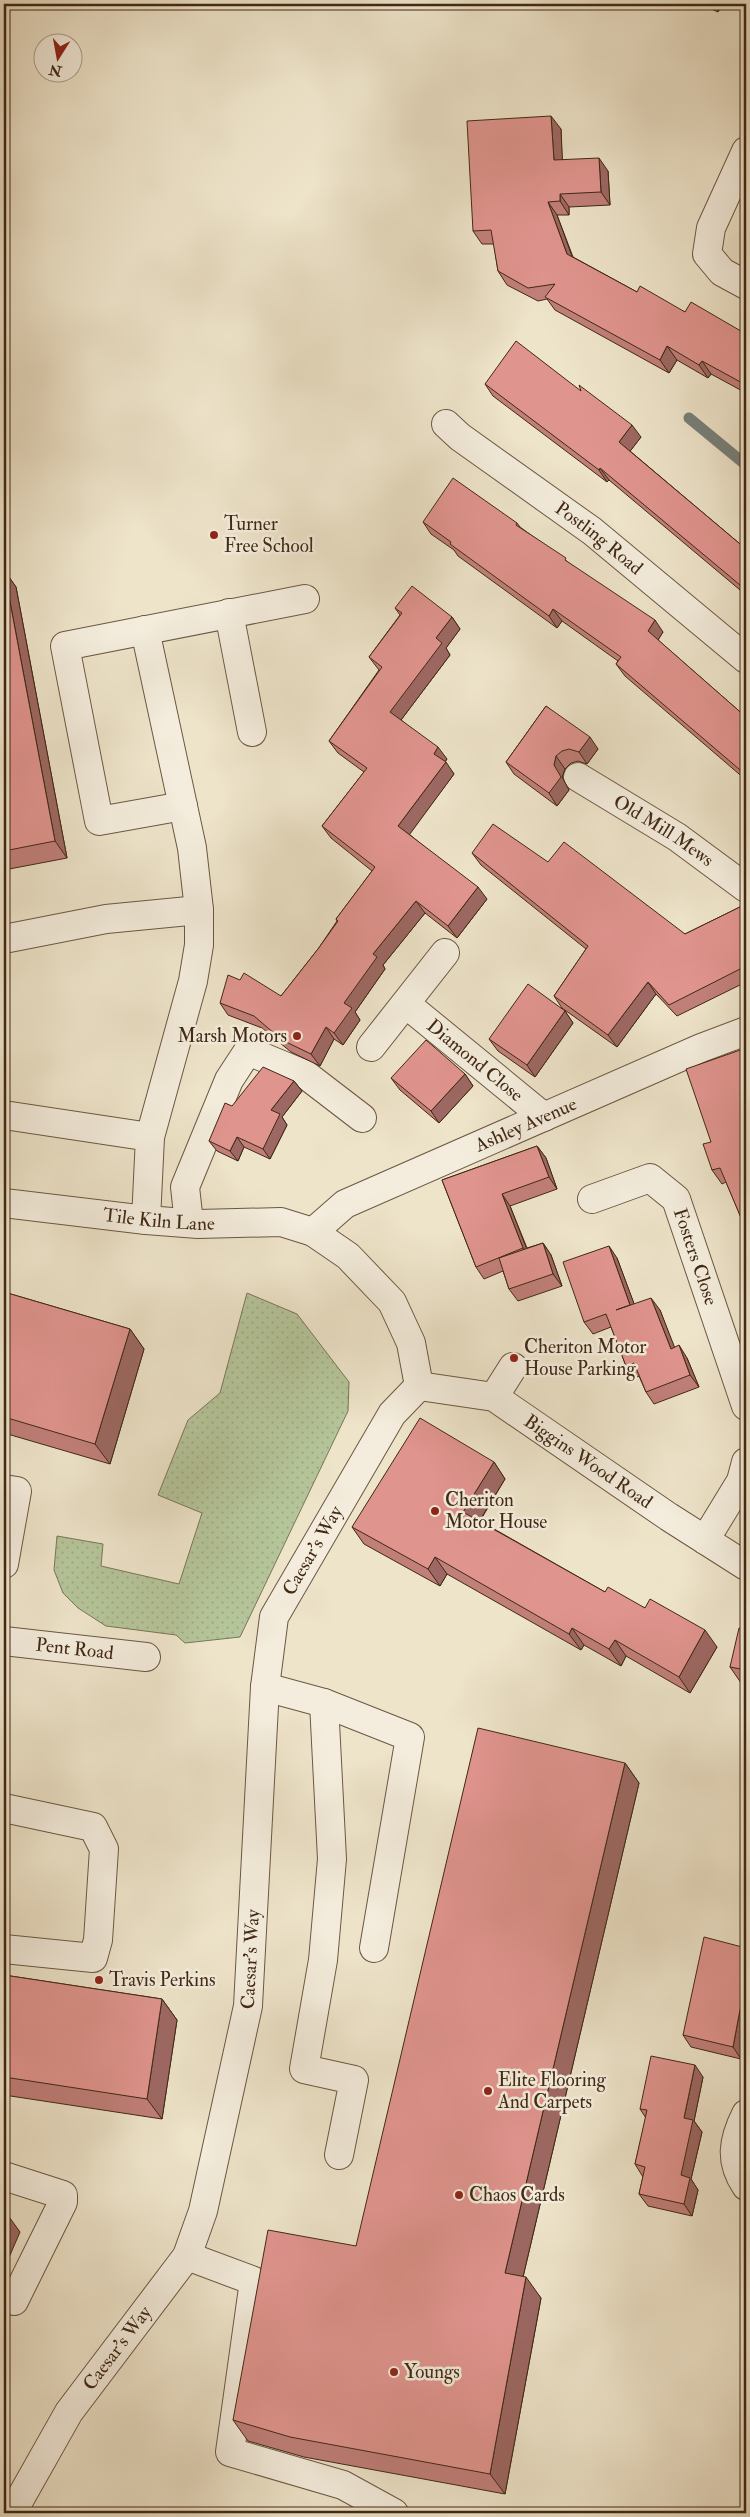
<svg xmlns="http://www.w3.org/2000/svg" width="750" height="2517" font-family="'IM FELL Double Pica',serif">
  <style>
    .grass { fill: url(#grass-dots); stroke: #7a7657 }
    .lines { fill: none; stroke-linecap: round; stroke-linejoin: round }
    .stream { stroke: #78817c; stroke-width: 11 }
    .minor-casing { stroke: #6c5742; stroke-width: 30 }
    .minor { stroke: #f4eddd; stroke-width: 28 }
    .wall { fill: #c17f7a; stroke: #402814 }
    .shaded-wall { fill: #9d6863; stroke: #402814 }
    .building { fill: #e0948e; stroke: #402814 }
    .poi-dot { fill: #8f2418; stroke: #f4eddd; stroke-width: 2 }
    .labels { text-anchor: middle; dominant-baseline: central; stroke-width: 5; stroke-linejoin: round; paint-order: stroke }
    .poi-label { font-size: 19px; fill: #402814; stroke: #f4eddd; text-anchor: start }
    .street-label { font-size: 19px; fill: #402814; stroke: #f4eddd }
  </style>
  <defs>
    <pattern id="grass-dots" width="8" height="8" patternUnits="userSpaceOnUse" patternTransform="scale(1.25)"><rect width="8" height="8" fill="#b5c59a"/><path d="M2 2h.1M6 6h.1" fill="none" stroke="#9da984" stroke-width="1.8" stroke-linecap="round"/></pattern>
  </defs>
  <rect width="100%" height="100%" fill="#eee4ca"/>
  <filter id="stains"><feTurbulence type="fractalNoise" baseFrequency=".004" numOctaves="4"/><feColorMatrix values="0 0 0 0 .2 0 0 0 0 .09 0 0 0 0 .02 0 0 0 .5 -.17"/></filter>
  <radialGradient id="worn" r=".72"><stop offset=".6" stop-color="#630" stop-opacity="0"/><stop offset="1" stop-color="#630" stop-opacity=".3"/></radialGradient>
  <path class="grass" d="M247,1293l50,21 52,68 -1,29 -108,226 -55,6 -9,-8 -70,-9 -28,-18 -15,-15 -9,-23 3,-34 46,8 -2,22 78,18 23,-71 -44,-18 30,-75 32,-27z"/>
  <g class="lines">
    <path class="stream" d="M689,418l57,47"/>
    <g class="minor-casing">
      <g id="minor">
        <path d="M746,151l-35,77 -4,26 15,18 24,13"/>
        <path id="s1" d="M446,424l14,13 132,94 154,128"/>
        <path d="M229,613l23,119"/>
        <path d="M145,630l47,218 7,62v35l-6,36 -43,156"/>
        <path id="s2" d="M578,777l99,60 69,51"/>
        <path d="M183,806l-84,15 -34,-175 240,-47"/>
        <path d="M4,939l102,-20 93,-9"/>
        <path id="s3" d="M406,1004l138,113"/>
        <path d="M371,1047l74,-94"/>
        <path d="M4,1115l146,22 -4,83"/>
        <path id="s4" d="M592,1199l58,-21 26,21 70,207"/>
        <path id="s5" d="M4,1203l142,17 52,4 83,-2 32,10 35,24 44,46 19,41 8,43"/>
        <path d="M189,1223l-4,-36 44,-107 19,-29 58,24 56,43"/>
        <path id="s6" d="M313,1232l32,-28 356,-156 45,-17"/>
        <path id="s7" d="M419,1386l75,11 175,120 77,49"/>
        <path d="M494,1397l19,-30"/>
        <path d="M4,1489l13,2 -13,73"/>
        <path d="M705,1540l36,-59 5,-19"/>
        <path id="s8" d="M4,1641l142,16"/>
        <path d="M265,1687l59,16 86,34 -36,211"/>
        <path d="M324,1703l8,156 -9,101 -19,109 50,11 -15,75"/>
        <path d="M4,1808l89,19 11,22 -6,91 -5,18 -89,-9"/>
        <path d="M746,2114c-13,26 -17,47 0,72"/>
        <path d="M4,2176l59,19v7l-49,99"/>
        <path d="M187,2256l67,25 -24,171 113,33 51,28"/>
        <path id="s9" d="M12,2513l57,-101 118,-156 16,-45 45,-205 17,-319 9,-70 118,-203 27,-28"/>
      </g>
    </g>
    <use href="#minor" class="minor"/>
  </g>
  <path class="wall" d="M701,4h21l-4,8z
    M561,129l1,31 46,11 2,34 -41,2v8h-12l16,42 64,35 48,20 61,22v59l-35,-19 -3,4 -31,-18 -8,13 -114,-63 -8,-11 -9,2 -31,-16 -9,-14 -4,-27h-12l-9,-13z
    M485,384l156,53 -11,14 116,98v46l-137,-115 -2,2 -114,-86z
    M423,522l94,1 3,4 143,105 -5,8 88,77v63l-121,-104 -9,-12 2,-3 -56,-40 -5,7 -99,-72 -4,-6 -23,-16z
    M4,570l12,17 51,271 -63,12z
    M395,608l57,9 8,12 -14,19 4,7 -49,65 46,39 -2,3 9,12 -45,60 78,65 -30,39 -32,-25 -42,52 2,4 -30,43 5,8 -17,25 -9,-6 -14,27 -29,-14 -29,-24 -34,-13 -8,-12 61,-7 37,-47 19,-28 -1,-2 36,-48 -41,-33 -9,-12 42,-54 -26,-19 -9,-12 50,-71 -10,-13 31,-42z
    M546,706l52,43 -11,15 -9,-3 -7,2 -6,6 -3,8 7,13 -12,16 -43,-32 -8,-12z
    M472,853l76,9 137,72 61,-30v78l-69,34 -21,-22 -39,53 -55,-39 -8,-12 32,-47 -105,-84z
    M565,1011l8,12 -38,54 -37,-26 -9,-12z
    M746,1048v178l-4,-6 -16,-38 -4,2 -10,-14 -1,-28z
    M465,1074l8,12 -34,37 -39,-33 -9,-12z
    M294,1081l8,10 -20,26 5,8 -17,34 -26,-12 -6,14 -21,-10 -8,-10 23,-35z
    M537,1146l9,12 11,31 -47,17 17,42 16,-5 8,12 11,31 -44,15 -9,-12 -6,-18 -19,8 -8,-12 -34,-87z
    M617,1258l17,46 26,6 14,38 13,10 12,29 -45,17 -8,-12 -7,-16 -4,2 -9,-12 -15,-39 -18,7 -9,-12z
    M4,1292l126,37 14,20 -34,115 -106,-31z
    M494,1462l11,17 -25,42 125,71 40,16 72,39 -27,46 -64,-37 -5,10 -37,-21 -3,5 -134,-76 -7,12 -76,-42 -12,-17z
    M746,1629v61l-16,-23z
    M625,1763l14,20 -116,494 18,21 -36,196 -201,-37 -56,-16 -15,-21 123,-174z
    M746,1948v86l-5,25 -50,-12 -8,-12z
    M4,1975l158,24 15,21 -15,99 -158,-24z
    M703,2077l-9,44 8,11 -11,47 7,11 -6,26 -44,-10 -9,-12 4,-17 -8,-13 11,-46 -6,-9z"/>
  <path class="shaded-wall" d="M713,4h9l-4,8z
    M551,116l10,13 2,44 -9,-13z
    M599,158l9,13 2,34 -9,-13z
    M560,194l9,13v8l-9,-14z
    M548,202l9,13 19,52 -9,-13z
    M667,346l10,14 -8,13 -9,-13z
    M702,361l9,13 -3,4 -9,-13z
    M632,425l9,12 -13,17 -9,-12z
    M600,468l9,12 -2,2 -8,-12z
    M4,570l12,17 51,271 -12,-17z
    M553,609l9,12 -5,7 -8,-12z
    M452,617l8,12 -14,19 4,7 -52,69 -8,-12 46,-74z
    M655,620l8,12 -7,11 -8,-12z
    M590,737l8,12 -11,15 -8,-12z
    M438,747l9,12 -5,7 -8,-12z
    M556,756l9,13 -3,8 7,13 -12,16 -8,-13 5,-28z
    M446,762l8,12 -47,64 -9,-12z
    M478,887l9,12 -30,39 -9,-12z
    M416,901l9,12 -42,52 2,4 -30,43 5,8 -17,25 -9,-12 10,-30 29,-49z
    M648,982l8,12 -39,53 -9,-12z
    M565,1011l8,12 -38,54 -8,-12z
    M326,1027l8,12 -14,27 -9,-12z
    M465,1074l8,12 -34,37 -8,-12z
    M294,1081l8,10 -20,26 5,8 -17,34 -7,-10 8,-39z
    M237,1137l7,10 -6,14 -8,-10z
    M537,1146l9,12 11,31 -8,-12z
    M502,1194l8,12 21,54 -8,-12z
    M543,1243l8,12 11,31 -9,-12z
    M609,1246l8,12 22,59 -9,-12z
    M651,1298l9,12 20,51 -9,-12z
    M130,1329l14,20 -34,115 -15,-20z
    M679,1345l8,13 12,29 -9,-12z
    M494,1462l11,17 -30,49 -12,-16z
    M435,1557l12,17 -7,12 -12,-17z
    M572,1628l12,17 -3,5 -12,-16z
    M705,1630l12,17 -27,46 -11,-16z
    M615,1640l11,16 -5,10 -12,-17z
    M625,1763l14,20 -120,511 -14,-21z
    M746,1978v56l-5,25 -8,-12z
    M162,1999l15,21 -15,99 -15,-20z
    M695,2065l8,12 -9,44 8,11 -11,47 7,11 -6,26 -8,-12 -3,-29 3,-57z
    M7,2214l13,18 -16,37v-46z
    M526,2277l15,21 -36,196 -15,-20z"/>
  <path class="building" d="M551,116l3,44 45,-2 2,34 -41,2v7l-12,1 19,52 70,38 3,-6 45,26 6,-10 55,32v51l-44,-24 -3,4 -32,-19 -7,14 -115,-63 10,-13 -27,4 -30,-17 -7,-41 -18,1 -6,-110z
    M516,341l65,50 -2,-6 53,40 -13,17 127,107v41l-146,-122 -1,2 -114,-86z
    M453,478l64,45 -1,2 50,33 -1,2 90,60 -7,11 98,86v58l-130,-111 5,-7 -68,-48 -4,7 -99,-72 1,-2 -28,-20z
    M4,570l51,271 -51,10z
    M412,586l40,31 -16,21 6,5 -52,69 48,35 -4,7 12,8 -48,64 80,61 -30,39 -32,-25 -43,53 4,3 -33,46 8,5 -18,25 -8,-6 -15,27 -29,-14 -28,-24 -34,-13 8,-28 12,5 4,-7 37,23 37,-47 20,-28 -2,-2 39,-52 -53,-41 45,-58 -38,-27 53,-74 -13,-10 33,-44 -7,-5z
    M546,706l44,31 -11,15 -10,-3 -7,2 -6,5 -2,9 7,12 -12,16 -43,-31z
    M493,824l55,38 16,-20 121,92 61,-30v62l-77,39 -21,-23 -40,53 -54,-39 34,-50 -116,-93z
    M528,984l37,27 -38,54 -38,-26z
    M426,1040l39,34 -34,37 -40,-33z
    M746,1048v178l-2,-6h-2l-22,-52 -8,2 -9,-26 8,-2 -25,-73z
    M263,1067l31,14 -23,29 9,4 -17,35 -26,-12 -7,14 -21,-10 16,-38 7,3z
    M537,1146l12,31 -47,17 21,54 -47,19 -34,-87z
    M543,1243l10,31 -44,15 -10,-31z
    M609,1246l21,59 -14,5 35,-12 20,51 8,-4 11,30 -44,17 -12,-29 -8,3 -20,-52 -22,8 -21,-60z
    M4,1292l126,37 -35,115 -91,-27z
    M420,1418l74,44 -31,50 142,80 3,-5 37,21 5,-9 55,31 -26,47 -64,-37 -6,9 -37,-21 -3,6 -134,-77 -7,12 -76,-42z
    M739,1628l7,1v41l-16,-3z
    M478,1728l147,35 -120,510 21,4 -36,197 -200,-37 -57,-17 35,-190 88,16z
    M704,1937l42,11v30l-13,69 -50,-12z
    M4,1975l158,24 -15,100 -143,-22z
    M651,2056l44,9 -11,53 9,2 -12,55 9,3 -6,26 -45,-10 6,-27 -10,-3 12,-54 -7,-1z
    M4,2213l3,1 -3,9z"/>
  <g class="poi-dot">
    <circle cx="214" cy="535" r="5"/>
    <circle cx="297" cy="1036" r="5"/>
    <circle cx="514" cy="1358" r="5"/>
    <circle cx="435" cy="1511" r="5"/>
    <circle cx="99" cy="1980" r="5"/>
    <circle cx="488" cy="2091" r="5"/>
    <circle cx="459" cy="2195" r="5"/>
    <circle cx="394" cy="2372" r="5"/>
  </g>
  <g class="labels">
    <g class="poi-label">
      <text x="224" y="524">Turner<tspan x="224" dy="22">Free School</tspan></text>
      <text x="287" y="1036" text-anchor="end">Marsh Motors</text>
      <text x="524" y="1347">Cheriton Motor<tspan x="524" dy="22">House Parking</tspan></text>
      <text x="445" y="1500">Cheriton<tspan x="445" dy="22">Motor House</tspan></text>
      <text x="109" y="1980">Travis Perkins</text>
      <text x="498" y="2080">Elite Flooring<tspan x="498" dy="22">And Carpets</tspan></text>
      <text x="469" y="2195">Chaos Cards</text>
      <text x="404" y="2372">Youngs</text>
    </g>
    <g class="street-label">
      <text stroke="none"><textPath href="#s1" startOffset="191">Postling Road</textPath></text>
      <text stroke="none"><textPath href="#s2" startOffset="101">Old Mill Mews</textPath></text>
      <text stroke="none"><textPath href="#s3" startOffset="89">Diamond Close</textPath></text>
      <text stroke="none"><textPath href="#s6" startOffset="240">Ashley Avenue</textPath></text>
      <text stroke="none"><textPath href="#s5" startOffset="156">Tile Kiln Lane</textPath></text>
      <text stroke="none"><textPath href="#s4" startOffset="156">Fosters Close</textPath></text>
      <text stroke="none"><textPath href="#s7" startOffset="190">Biggins Wood Road</textPath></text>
      <text stroke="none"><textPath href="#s9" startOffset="1036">Caesar's Way</textPath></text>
      <text stroke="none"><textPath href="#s8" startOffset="71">Pent Road</textPath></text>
      <text stroke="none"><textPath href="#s9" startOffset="616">Caesar's Way</textPath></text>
      <text stroke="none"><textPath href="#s9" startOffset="196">Caesar's Way</textPath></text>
    </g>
  </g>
  <rect width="750" height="2517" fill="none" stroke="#eee4ca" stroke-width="20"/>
  <rect x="5" y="5" width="740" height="2507" fill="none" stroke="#402814" stroke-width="2.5"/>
  <rect x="10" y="10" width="730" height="2497" fill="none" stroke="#402814"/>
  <g transform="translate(58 58) rotate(191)"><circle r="24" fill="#f4eddd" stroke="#ac9e8d"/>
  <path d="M0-4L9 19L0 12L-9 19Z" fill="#8f2418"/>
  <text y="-8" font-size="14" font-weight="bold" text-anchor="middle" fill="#402814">N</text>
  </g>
  <rect width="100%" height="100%" filter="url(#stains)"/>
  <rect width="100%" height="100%" fill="url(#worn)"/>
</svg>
